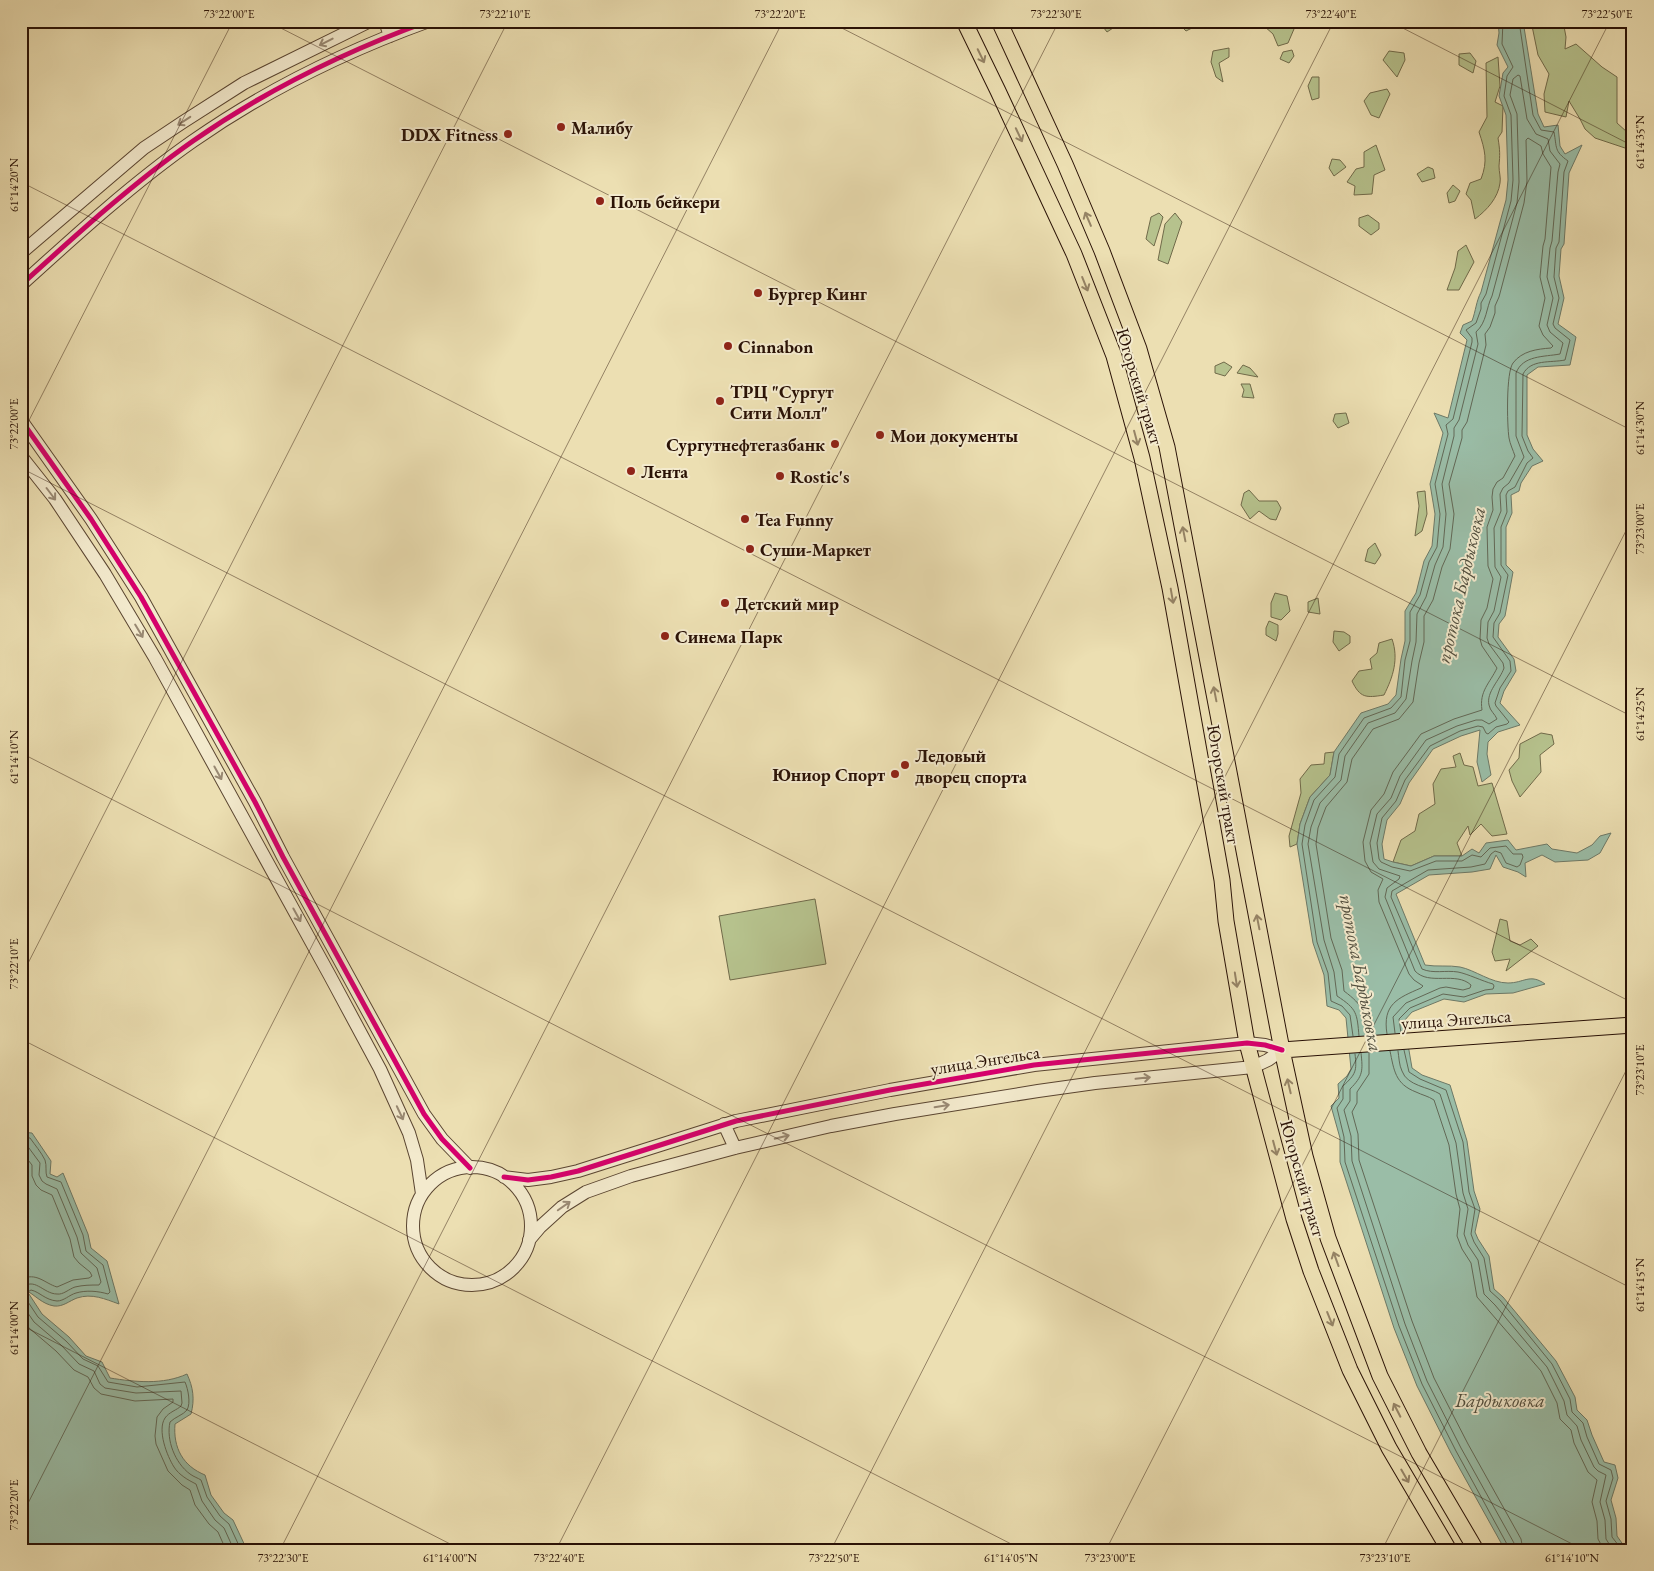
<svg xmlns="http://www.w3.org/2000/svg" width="1654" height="1571" font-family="'EB Garamond',serif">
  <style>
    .green { fill: #b6c28d; stroke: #706a4a }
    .water { fill: #9abda7; stroke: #6d7967 }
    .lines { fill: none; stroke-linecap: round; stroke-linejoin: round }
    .shore { stroke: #626856; stroke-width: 1 }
    .minor-casing { stroke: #5a4531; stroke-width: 14 }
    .major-casing { stroke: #2a1206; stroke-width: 17 }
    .minor { stroke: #f3eacd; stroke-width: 12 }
    .major { stroke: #ecdfb2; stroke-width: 15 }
    .cycleway-casing { stroke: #f3eacd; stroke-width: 8 }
    .cycleway { stroke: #d6006c; stroke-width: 5 }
    .oneway { stroke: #998973 }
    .oneway2 { stroke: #958365 }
    .ticks { fill: none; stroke: #2a1206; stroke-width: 1; stroke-opacity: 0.45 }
    .poi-dot { fill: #8f2418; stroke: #f3eacd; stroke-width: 2 }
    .labels { text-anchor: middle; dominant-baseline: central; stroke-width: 4; stroke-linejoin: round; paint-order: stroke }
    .poi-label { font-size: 18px; font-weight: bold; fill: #2a1206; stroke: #f3eacd; text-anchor: start }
    .street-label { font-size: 18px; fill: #2a1206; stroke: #f3eacd }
    .water-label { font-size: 19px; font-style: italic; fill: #514e3e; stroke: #f3eacd }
    .neatline { fill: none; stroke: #2a1206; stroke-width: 2 }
    .ticks-label { font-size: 12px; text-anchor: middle; fill: #2a1206 }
  </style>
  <rect width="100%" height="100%" fill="#ecdfb2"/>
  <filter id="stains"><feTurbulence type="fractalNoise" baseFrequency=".004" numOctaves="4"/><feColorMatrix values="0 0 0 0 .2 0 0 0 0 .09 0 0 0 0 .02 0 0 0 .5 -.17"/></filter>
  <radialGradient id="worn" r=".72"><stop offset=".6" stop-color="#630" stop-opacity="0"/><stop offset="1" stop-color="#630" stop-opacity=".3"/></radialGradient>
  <path class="green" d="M1101,21h15v5l-9,6 -7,-9z
    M1181,21h13v6l-8,4 -6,-6z
    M1264,21h6l3,3 2,-3h15l4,8 -6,14 -10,3 -5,-12 -9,-8z
    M1531,21h32l3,16 -1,12 11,-5 26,23 15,10v46l10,9 3,-29 3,-9v54l-5,1 -33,-11 -10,-9 -5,-10 -11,-18 -3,16 -21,-5 -1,-18 5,-20 -11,-19z
    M1229,48v9l-10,6 4,19 -7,-5 -5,-15 2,-11z
    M1292,50l2,6 -5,7 -9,-4 3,-7z
    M1389,51l15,2 1,7 -8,17 -14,-17z
    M1470,53l6,8 -3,12 -14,-8v-11z
    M1498,57l2,29 -5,16 8,4 -1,26 -4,6c2,12 2,17 1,28 0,6 2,12 1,17 -2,15 -13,27 -25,36l-4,-19 -5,-6 4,-11 11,-4c7,-18 4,-29 -2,-47l8,-15 -1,-54z
    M1312,77h7v21l-7,2 -4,-14z
    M1387,89l3,5 -11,24 -8,-3 -7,-14 6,-8z
    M1376,145l9,25 -11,5 -2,19 -18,1 1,-9 -8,-4 9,-13 8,-2v-15z
    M1332,159l8,1 6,7 -12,9 -5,-8z
    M1428,167l5,2 2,9 -13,4 -5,-8z
    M1453,185l7,6 -5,10 -6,2 -2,-10z
    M1159,213l4,4 -9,29 -8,-7 5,-22z
    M1175,213l7,9 -14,42 -10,-4 7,-36z
    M1368,215l11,8v6l-8,6 -12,-9v-8z
    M1466,245l8,17 -15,28h-12l8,-22 3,-17z
    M1224,362l8,5 -7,9 -10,-3v-7z
    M1243,365l7,3 8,9 -21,-4z
    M1241,384h9l4,14 -12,-1 2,-7z
    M1346,413l3,10 -11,5 -5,-7 2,-7z
    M1249,490l10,11h18l4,7 -5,12 -6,-1 -11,-8 -9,8 -9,-14 3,-12z
    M1425,491l2,23 -5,17 -7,5 4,-30 -2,-14z
    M1375,543l6,12 -6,9 -10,-3 3,-12z
    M1275,593l12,3 3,15 -9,9 -10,-3v-14z
    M1318,598l2,16 -12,-2v-10z
    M1269,621l9,4v9l-2,7 -10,-6v-7z
    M1334,631l10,1 6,4v7l-11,8 -6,-9z
    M1392,639c7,20 1,38 -8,56 -18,3 -24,3 -32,-14l7,-10 13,-2 -2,-10 7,-6 2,-10z
    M1541,733l11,2 2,9 -14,11 1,17 -21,25 -8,-16 -3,-11 10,-12 1,-14z
    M1334,752l-4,23 -20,22 -10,27 -3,20 -7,3 -1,-11 12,-43 -1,-14 11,-14 13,-1 1,-11z
    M1460,753l4,12 9,2 5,19 14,-3 15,51 -15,2 -11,-12 -11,11 -2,-9 -11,17 5,13h-28l-23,10 -18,-4 8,-22 14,-9 4,-17 16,-10 -2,-20 8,-15 15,-2 -3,-11z
    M815,899l11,65 -96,16 -11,-64z
    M1500,919l7,2 3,20 10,4 11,-6 7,7 -32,25 4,-12 -15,2 -3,-9z"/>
  <path class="water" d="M1498,21h25l15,93 6,13 14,-2 2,21 5,8 17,-9 -13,28 -5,71 -3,5 -2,27 5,22 -6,26 18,13 -6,28 -32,2 -11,8v60l6,14 10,12 -11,5 -11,17 -2,8 -8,4 1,18 -6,14v38l7,7 -8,44 -6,8 -1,13 16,22 2,12 -12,20 -4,12 20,22 -22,7 -10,10 -1,12 4,21 -9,7 -5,-20 3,-32 -19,6 -28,13 -24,34 -9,21 -13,16 -5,24 2,15 9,3 18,4 23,-10h28l10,-7 7,4 7,-10 22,-3 8,10 31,-6 5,5 25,4 15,-8 8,-9 11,-3 -11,20 -12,7 -33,2 -13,-7 -17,8 1,14 -8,-5 -15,-5 -7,-12 -6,14 -18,3 -43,3 -33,19 29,71c12,2 24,0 35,2 15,3 31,16 48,16 16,0 22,-10 37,1l-32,9 -27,1 -22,8 -20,-3 -32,13 -8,9 8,47 10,7 28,10 17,56 7,50 6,18 -5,23 3,7 11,17 5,33 9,8 53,64 19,36 2,13 10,10 5,15 12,27 11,3 3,13 -7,22 5,18 1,18 7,10 -1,4h-118l-54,-97 -34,-67 -23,-58 -54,-166v-24l-9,-32 8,-8 -1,-14 9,-8 4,-7 -5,-51 -7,-8 -12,-4 -3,-31 -11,-32 -16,-99 3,-20 10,-27 20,-22 4,-23 27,-39 27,-9 8,-9 5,-36 4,-18v-30l11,-18 8,-32 8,-15 3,-32 -5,-30 13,-51 -9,-20 14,5 19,-78 -7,-7 3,-8 9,-4c4,-11 4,-19 9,-29l25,-92 2,-20 -2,-65 -7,-19 4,-23 5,-6 -11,-22 2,-12z
    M21,1132l11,1 19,28 -1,13 7,3 6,-4 25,61 3,14 16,13 12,43c-14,-5 -27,-11 -42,-6 -8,3 -14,9 -23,8 -12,-2 -19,-11 -27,-15l15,23 27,23 17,19 16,6 8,16c25,4 53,7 77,-4 6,13 8,25 4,40l-16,10c-2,24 8,42 30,51l6,20 13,18 9,7 14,30h-226z"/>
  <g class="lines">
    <path class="shore" d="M1401,1033l-2,-14 11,-11 33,-14 21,3 21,-7 8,-1 1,-3 -1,-2c-11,-3 -25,-10 -35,-12 -12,-2 -25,2 -36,-3l-31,-72 1,-6 36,-21 43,-3 14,-3 6,-10 4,-3 6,2 5,10 11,4 3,-2 3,-8 -1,-3h-9l-7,-8 -16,2 -9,9 -9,-2 -10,6h-26l-26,10 -18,-4 -11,-5 -2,-3 -2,-16 5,-25 14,-17 9,-21 25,-34 30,-15 18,-5 5,1 3,6 2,1 8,-7 11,-3 2,-2 -13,-16 -1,-3 5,-15 11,-17 -1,-10 -17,-24 1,-14 6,-10 8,-38 -7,-10v-38l6,-15 -1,-17 2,-4 7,-4 12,-24 6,-5 -5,-7 -6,-15 1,-62c8,-15 27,-11 42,-14l5,-20 -15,-12 -2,-4 6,-26 -5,-21 2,-29 3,-6 5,-70 4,-11c-14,-10 -11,-13 -14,-29l-13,-2 -8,-15 -14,-94
      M1367,1035c-3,-24 -3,-29 -23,-44l-2,-21 -11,-32 -15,-94 2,-16 8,-21 21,-25 5,-23 21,-30 26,-10 14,-17 6,-39 5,-21v-26l9,-16 9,-33 8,-18 4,-35 -5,-30 13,-46v-8l5,-8 19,-77 -1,-11 5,-7 5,-14v-7l4,-9 25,-94 3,-22 -1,-41 2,-2 13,8 2,8 8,13 -6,72 -2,7 -3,31 5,21 -6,28 4,9 10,11 -2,2c-14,1 -29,3 -38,15 -7,9 -6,62 -4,75 1,6 4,12 6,18l-12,22 -6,4 -4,7 -1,8 1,13 -6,17 1,39 5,13 -6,29 -6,12 -1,19 2,7 15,22c-7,15 -18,23 -15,42l-28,9 -33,15 -28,38 -9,22 -13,16 -8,32 2,19 6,11 12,7 -5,11 1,12 30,72 5,6 9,6 -2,2c-23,10 -39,16 -34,46
      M1353,1036l-3,-21 -8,-9 -11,-5 -3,-28 -11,-31 -15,-98 3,-19 9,-25 21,-23 4,-23 25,-36 27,-10 10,-11 4,-37 5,-19v-29l10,-17 9,-33 8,-15 3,-33 -5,-30 13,-50 -2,-9 7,-6 19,-77v-4l-6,-8 10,-7 5,-14v-6l5,-9 25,-93 2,-21 -2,-65 -7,-19 3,-20 6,-9 -11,-23 1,-23
      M1359,1036c-2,-23 -2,-27 -22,-40l-3,-24 -10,-32 -16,-96 3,-17 9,-24 21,-23 4,-24 23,-33 27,-10 11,-14 6,-38 4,-19 1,-28 9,-17 9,-32 8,-18 3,-33 -4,-30 12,-48v-8l5,-8 19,-76 -2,-12c11,-10 10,-24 16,-36l25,-93 2,-21 -2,-68 -7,-19 3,-16 5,-4 2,1 7,43 9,15 12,5 2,12 10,13 -2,8 -6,69 -2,7 -3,29 6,21 -6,27 3,7 13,11 -3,11c-16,3 -37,1 -44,19v63l8,21 -15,26 -6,5 -3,6 1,17 -7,17 1,39 6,10 -7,34 -6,11 -1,16 2,6 14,19 1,5c-4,12 -18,24 -15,37 1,6 6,9 8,14l-8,5 -7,-4h-6l-19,6 -31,14 -26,36 -9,22 -14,16 -7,29 3,19 6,7 21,7 -1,3 -12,9 -2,9 30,74c14,15 41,0 56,14l-1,3 -7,2 -17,-3 -6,1 -34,15 -13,14 2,16
      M1404,1050l5,22 11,7 26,11 17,52 6,50 6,17 -4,25 3,8 10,16 6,33 10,9 52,64 18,35 2,13 11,11 4,14 12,27 12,6 2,8 -7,23 5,18 1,18 7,9v4
      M1390,1051c4,19 5,33 26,41 6,3 12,4 18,8l15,45 7,49 4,15 -3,27 5,13 9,14 6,34 64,74 16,32 3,16 11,11 3,13 14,29 9,8 -5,22 5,19 1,18 6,11
      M1398,1051c1,6 1,14 4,20 5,15 27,16 38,23l16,49 7,50 5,16 -4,25 4,11 10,15 6,34 11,11 52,62 17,34 3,14 10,11 4,14 13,27 4,4 8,4 -6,27 5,18 1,19 7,11
      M1361,1053c2,18 2,23 -11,36v12l-6,9 7,26 1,25 53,163 22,57 34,67 53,95 1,7
      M1369,1053v21l-12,18v11l-5,9 6,22 1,26 53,161 22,57 34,66 53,95 2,11
      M1355,1054c2,17 1,20 -12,32v13l-6,9 7,29 1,25 54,164 23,58 34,67 52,95 1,4
      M21,1137l9,1c5,7 11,14 15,22 2,6 0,12 2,17l14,5 22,53 3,16 17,14 7,27 -2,2c-10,-3 -22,-4 -32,-1 -7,2 -12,8 -19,8 -12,-1 -17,-9 -26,-11l-5,3v6l12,18 28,24 17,18 15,7 10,16 29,5 48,-5c3,7 6,21 2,28 -4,5 -12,7 -17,12 -4,18 5,41 20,52 4,3 8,4 11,6l6,17 13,19 9,8 12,26
      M21,1143l5,1 14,19 -1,12 3,6 4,3 11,5 20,48 4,16 16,15 4,14 -2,3c-8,0 -16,0 -24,2 -6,2 -12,8 -18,7 -14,0 -23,-19 -36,-5
      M21,1151l11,14v11l4,9 5,5 11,5 18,44 4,18 5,6 11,9 2,4 -3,2 -16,2 -16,7c-13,-4 -20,-15 -36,-8
      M21,1303l13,19 27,23 18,19 15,7 6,13 5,4 31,5 45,-2 1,12 -1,3c-4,4 -12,6 -16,12 -8,12 2,38 9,49 5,8 14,13 22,17l6,17 13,19 9,8 10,22
      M21,1316l8,12 27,23 18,19 14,7 6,11 7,6 34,7 38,-2v3l-10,7 -6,8 -2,19 1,8 12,27 14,14 8,5 5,15 14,19 9,8 8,18"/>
    <g class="minor-casing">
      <path id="minor" d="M385,21l5,15
        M21,253l123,-105 39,-26 61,-39 126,-62
        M21,285c55,-50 112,-102 172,-144 73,-51 153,-90 236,-120
        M21,420l70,99 50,78 114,205 28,55 141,257 18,25 28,29
        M21,456l34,43 50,75 50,84 175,318 50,93 29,64 8,27 5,34
        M724,1124l11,24
        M413 1226a59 59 0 1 1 118 0a59 59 0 1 1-118 0Z
        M504,1177l24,3 23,-3 27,-6 158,-50 154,-31 144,-25 213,-22 18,2 17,5
        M529,1240l11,-13 22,-20 24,-15 45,-16 104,-28 96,-22 64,-12 143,-23 57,-8 158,-16 15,-7 14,-10"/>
    </g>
    <g class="major-casing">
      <path id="major" d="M964,21l34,70 76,163 40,102 28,102 28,130 52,292 4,41 21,122 47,176 17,52 39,99 39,78 60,102
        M999,21l66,143 37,87 37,98 28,98 115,603 23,106 23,82 52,138 39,77 57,97
        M1282,1050l351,-25"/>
    </g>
    <use href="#minor" class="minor"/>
    <use href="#major" class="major"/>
    <g class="cycleway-casing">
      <path id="cycleway" d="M21,285c55,-50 112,-102 172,-144 73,-51 153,-90 236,-120
        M21,420l70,99 50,78 114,205 28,55 141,257 18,25 28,29
        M504,1177l24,3 23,-3 27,-6 158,-50 154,-31 144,-25 213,-22 18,2 17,5"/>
    </g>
    <use href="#cycleway" class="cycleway"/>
  </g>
  <defs><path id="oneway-shaft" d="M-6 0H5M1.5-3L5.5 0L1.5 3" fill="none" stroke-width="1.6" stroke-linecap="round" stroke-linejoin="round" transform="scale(1.25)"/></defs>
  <g class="oneway">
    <use href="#oneway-shaft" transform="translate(326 42) rotate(153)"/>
    <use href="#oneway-shaft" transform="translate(184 121) rotate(147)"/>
    <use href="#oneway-shaft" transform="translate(51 494) rotate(53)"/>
    <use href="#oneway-shaft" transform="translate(139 631) rotate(59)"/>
    <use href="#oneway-shaft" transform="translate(218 773) rotate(61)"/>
    <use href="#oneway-shaft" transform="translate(297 915) rotate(61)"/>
    <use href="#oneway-shaft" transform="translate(1143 1078) rotate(-6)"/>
    <use href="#oneway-shaft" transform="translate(942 1106) rotate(-9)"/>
    <use href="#oneway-shaft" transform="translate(400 1113) rotate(65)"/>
    <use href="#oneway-shaft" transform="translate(782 1137) rotate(-13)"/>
    <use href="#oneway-shaft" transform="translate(564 1206) rotate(-35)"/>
  </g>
  <g class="oneway2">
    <use href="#oneway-shaft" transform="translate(981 56) rotate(64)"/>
    <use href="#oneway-shaft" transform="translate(1019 135) rotate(65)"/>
    <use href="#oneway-shaft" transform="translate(1088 219) rotate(-113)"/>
    <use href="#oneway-shaft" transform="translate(1085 284) rotate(68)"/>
    <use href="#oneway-shaft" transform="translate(1136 438) rotate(75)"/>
    <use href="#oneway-shaft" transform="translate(1184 534) rotate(-101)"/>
    <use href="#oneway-shaft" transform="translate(1172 596) rotate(80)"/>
    <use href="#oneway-shaft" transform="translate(1215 694) rotate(-101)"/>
    <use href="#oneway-shaft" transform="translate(1258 922) rotate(-101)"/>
    <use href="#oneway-shaft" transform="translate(1236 980) rotate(81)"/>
    <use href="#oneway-shaft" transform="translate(1289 1086) rotate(-103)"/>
    <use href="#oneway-shaft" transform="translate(1275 1148) rotate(75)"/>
    <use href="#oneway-shaft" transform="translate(1336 1259) rotate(-110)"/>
    <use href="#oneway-shaft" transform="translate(1330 1319) rotate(68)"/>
    <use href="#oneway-shaft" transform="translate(1397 1410) rotate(-117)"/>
    <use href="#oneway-shaft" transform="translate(1405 1476) rotate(60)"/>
  </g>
  <path class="ticks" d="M267,21l1366,696M828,21l805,410M1389,21l244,125M21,182l1612,821M21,436l212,-415M21,468l1612,821M21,753l1563,797M21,977l487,-956M21,1039l1002,511M21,1325l441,225M21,1517l762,-1496M280,1550l779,-1529M556,1550l778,-1529M831,1550l779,-1529M1106,1550l527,-1033M1382,1550l251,-493"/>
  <g class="poi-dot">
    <circle cx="561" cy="127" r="5"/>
    <circle cx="508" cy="134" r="5"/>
    <circle cx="600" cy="201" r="5"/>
    <circle cx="758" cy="293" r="5"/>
    <circle cx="728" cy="346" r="5"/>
    <circle cx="720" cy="401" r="5"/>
    <circle cx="880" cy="435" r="5"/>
    <circle cx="835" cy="444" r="5"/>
    <circle cx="631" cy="471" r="5"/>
    <circle cx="780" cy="476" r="5"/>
    <circle cx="745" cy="519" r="5"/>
    <circle cx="750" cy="549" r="5"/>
    <circle cx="725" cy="603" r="5"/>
    <circle cx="665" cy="636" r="5"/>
    <circle cx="905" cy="765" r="5"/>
    <circle cx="895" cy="774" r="5"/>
  </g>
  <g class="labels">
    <g class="poi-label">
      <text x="571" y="127">Малибу</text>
      <text x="498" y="134" text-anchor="end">DDX Fitness</text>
      <text x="610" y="201">Поль бейкери</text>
      <text x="768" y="293">Бургер Кинг</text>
      <text x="738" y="346">Cinnabon</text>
      <text x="730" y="391">ТРЦ "Сургут<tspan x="730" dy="21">Сити Молл"</tspan></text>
      <text x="890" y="435">Мои документы</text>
      <text x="825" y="444" text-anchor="end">Сургутнефтегазбанк</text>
      <text x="641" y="471">Лента</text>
      <text x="790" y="476">Rostic's</text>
      <text x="755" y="519">Tea Funny</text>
      <text x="760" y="549">Суши-Маркет</text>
      <text x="735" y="603">Детский мир</text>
      <text x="675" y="636">Синема Парк</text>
      <text x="915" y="755">Ледовый<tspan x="915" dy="21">дворец спорта</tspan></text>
      <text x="885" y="774" text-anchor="end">Юниор Спорт</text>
    </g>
    <g class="street-label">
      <text transform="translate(1140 386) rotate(73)">Югорский тракт</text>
      <text transform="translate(1224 784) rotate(80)">Югорский тракт</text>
      <text transform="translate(1456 1019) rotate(-4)">улица Энгельса</text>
      <text transform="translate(985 1060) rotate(-9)">улица Энгельса</text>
      <text transform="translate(1303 1178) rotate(74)">Югорский тракт</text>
    </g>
    <g class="water-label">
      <text transform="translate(1461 585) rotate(-77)">протока Бардыковка</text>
      <text transform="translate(1361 973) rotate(79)">протока Бардыковка</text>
      <text x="1500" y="1400">Бардыковка</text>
    </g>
  </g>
  <rect width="1654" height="1571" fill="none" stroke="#ecdfb2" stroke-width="55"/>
  <rect x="28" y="28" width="1598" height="1516" class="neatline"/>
  <g class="ticks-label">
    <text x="229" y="18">73°22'00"E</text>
    <text x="505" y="18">73°22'10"E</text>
    <text x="780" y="18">73°22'20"E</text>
    <text x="1056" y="18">73°22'30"E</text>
    <text x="1331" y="18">73°22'40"E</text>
    <text x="1607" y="18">73°22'50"E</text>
    <text transform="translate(1640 142) rotate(-90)" y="4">61°14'35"N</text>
    <text transform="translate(14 185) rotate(-90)" y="4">61°14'20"N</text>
    <text transform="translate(14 424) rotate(-90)" y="4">73°22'00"E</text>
    <text transform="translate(1640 428) rotate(-90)" y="4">61°14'30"N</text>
    <text transform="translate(1640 529) rotate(-90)" y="4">73°23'00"E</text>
    <text transform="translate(1640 714) rotate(-90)" y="4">61°14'25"N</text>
    <text transform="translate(14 757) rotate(-90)" y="4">61°14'10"N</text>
    <text transform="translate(14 964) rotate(-90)" y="4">73°22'10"E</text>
    <text transform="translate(1640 1070) rotate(-90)" y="4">73°23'10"E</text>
    <text transform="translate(1640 1285) rotate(-90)" y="4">61°14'15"N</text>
    <text transform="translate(14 1328) rotate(-90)" y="4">61°14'00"N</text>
    <text transform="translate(14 1505) rotate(-90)" y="4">73°22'20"E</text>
    <text x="283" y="1562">73°22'30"E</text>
    <text x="450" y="1562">61°14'00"N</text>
    <text x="559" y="1562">73°22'40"E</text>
    <text x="834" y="1562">73°22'50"E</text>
    <text x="1011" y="1562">61°14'05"N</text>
    <text x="1110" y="1562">73°23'00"E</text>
    <text x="1385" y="1562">73°23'10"E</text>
    <text x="1572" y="1562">61°14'10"N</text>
  </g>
  <rect width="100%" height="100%" filter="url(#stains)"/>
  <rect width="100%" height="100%" fill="url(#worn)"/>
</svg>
